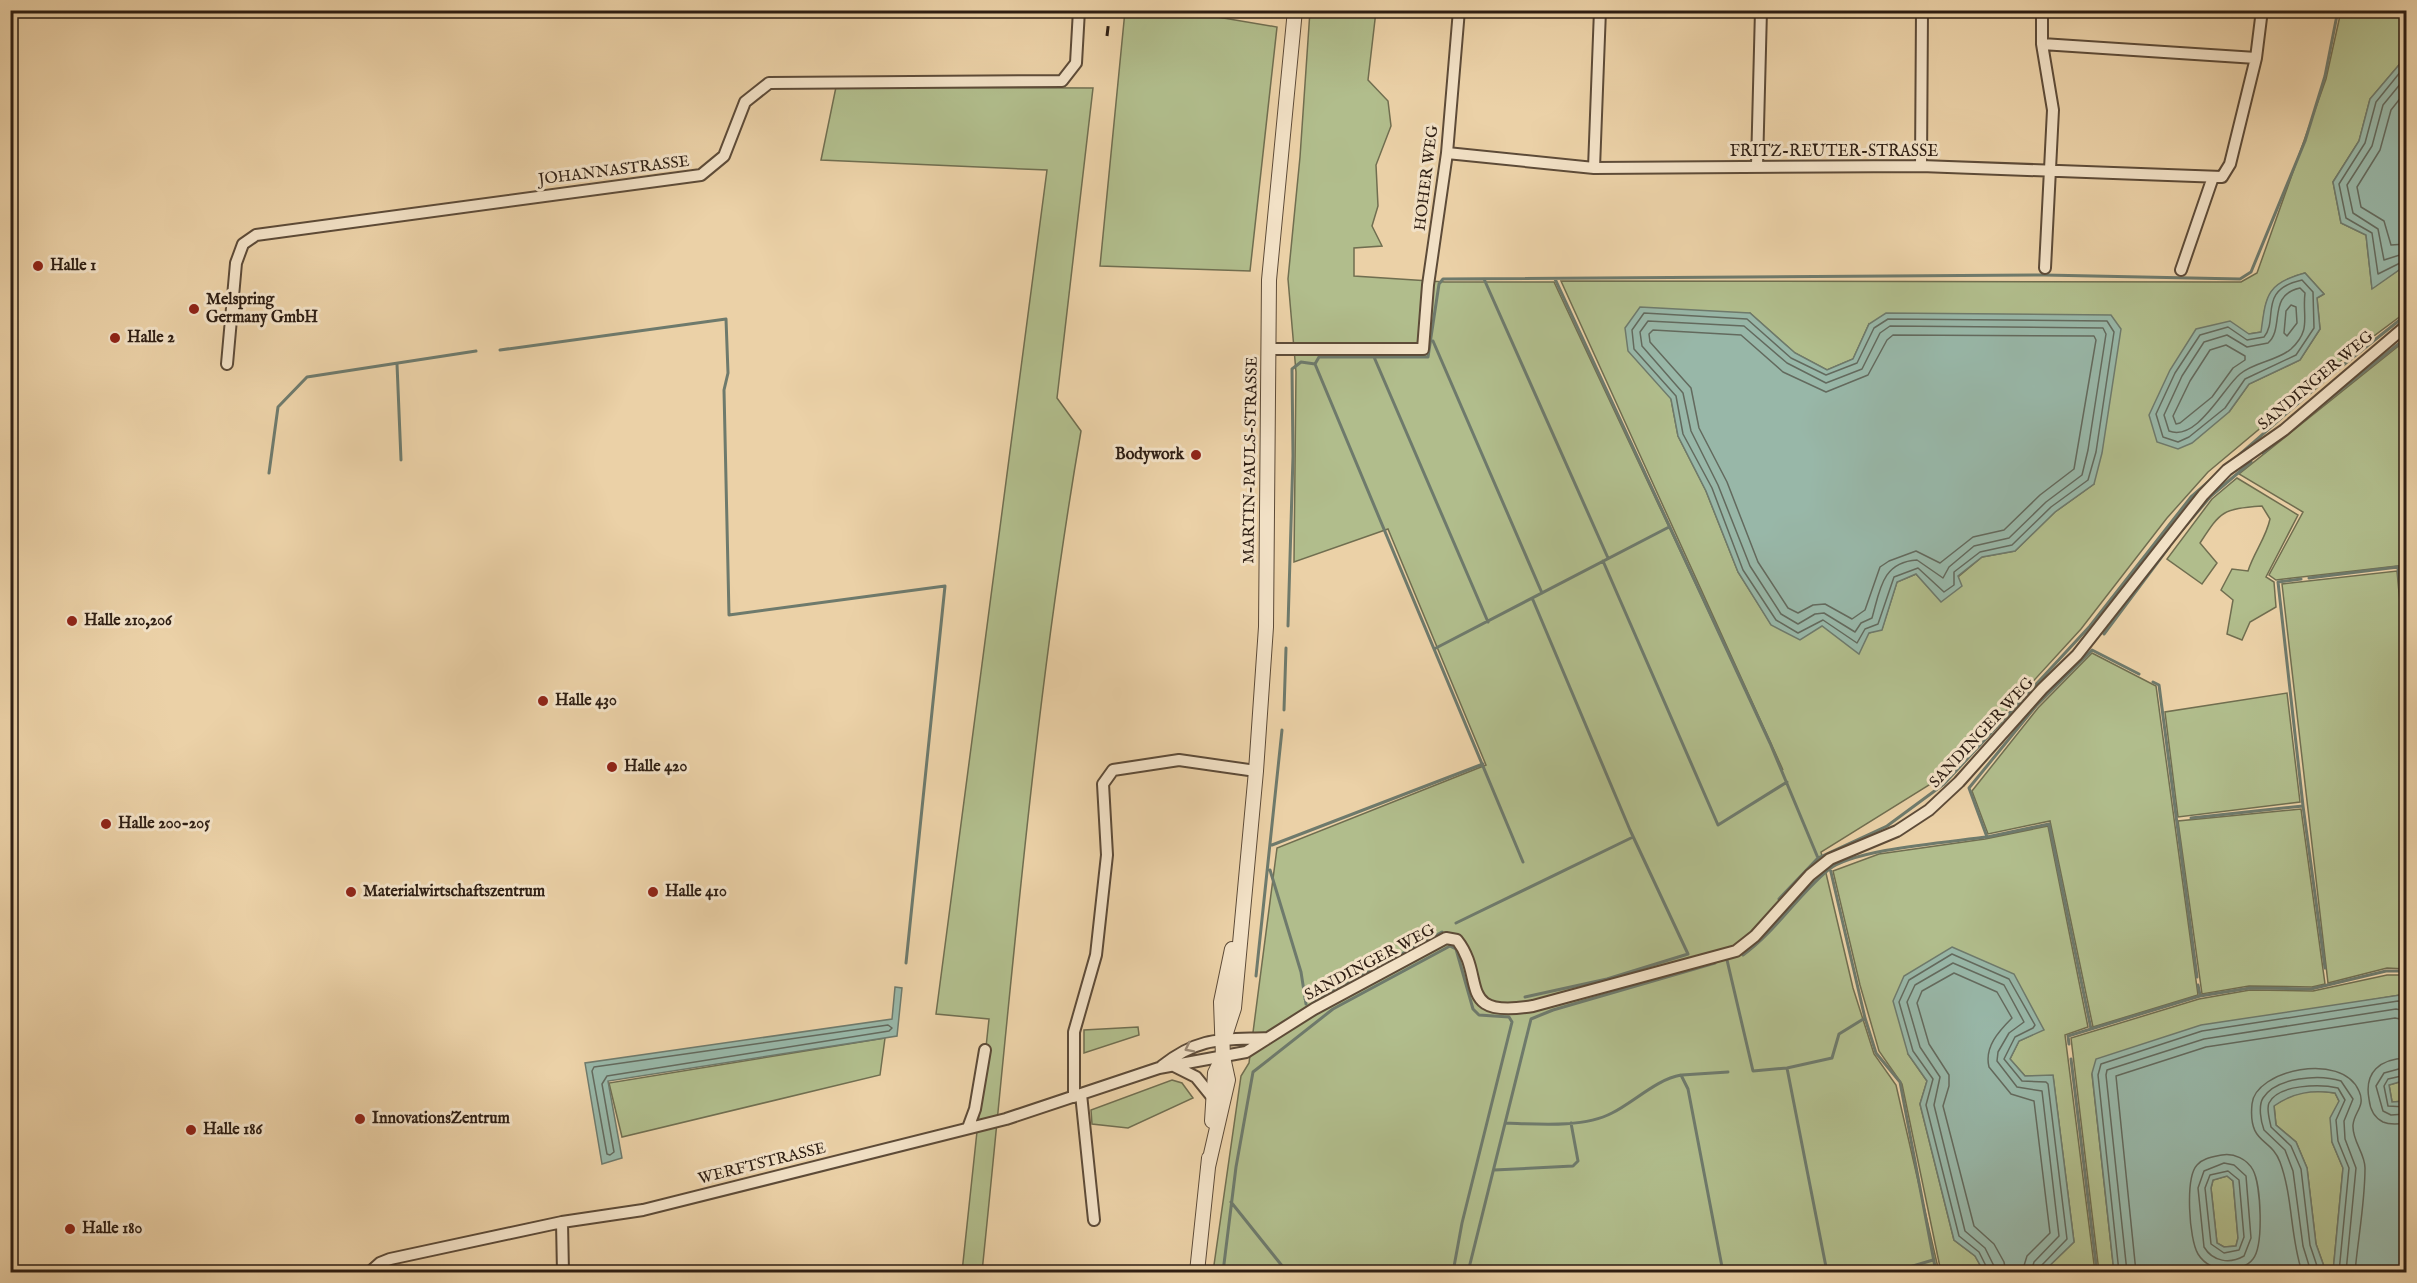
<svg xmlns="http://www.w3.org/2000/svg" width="2417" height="1283" font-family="'IM FELL English',serif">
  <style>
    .green { fill: #b1bd8c; stroke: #706e50; stroke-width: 1.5; fill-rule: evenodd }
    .water { fill: #98b7a8; stroke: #6e7a6c; stroke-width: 1.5; fill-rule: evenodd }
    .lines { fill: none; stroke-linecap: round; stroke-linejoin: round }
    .shore { stroke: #636a5e; stroke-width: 1.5 }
    .stream { stroke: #6e7a6c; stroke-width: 3 }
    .minor-casing { stroke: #5d4b38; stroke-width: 14 }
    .tertiary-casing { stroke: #5d4b38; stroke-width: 16 }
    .minor { stroke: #f2e1c6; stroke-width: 10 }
    .tertiary { stroke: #f2e1c6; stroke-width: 14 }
    .rail { stroke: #2e1e13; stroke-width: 3; stroke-dasharray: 10 10; stroke-linecap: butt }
    .oneway { stroke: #9a8975 }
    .poi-dot { fill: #8f2418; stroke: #f2e1c6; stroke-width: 2 }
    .labels { text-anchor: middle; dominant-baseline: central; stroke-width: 6; stroke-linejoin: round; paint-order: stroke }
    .street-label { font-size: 16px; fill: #2e1e13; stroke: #f2e1c6 }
    .poi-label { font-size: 16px; font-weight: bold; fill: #2e1e13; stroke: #f2e1c6; text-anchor: start }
  </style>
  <rect width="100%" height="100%" fill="#ebd1a7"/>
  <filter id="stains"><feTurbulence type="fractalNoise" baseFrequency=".00333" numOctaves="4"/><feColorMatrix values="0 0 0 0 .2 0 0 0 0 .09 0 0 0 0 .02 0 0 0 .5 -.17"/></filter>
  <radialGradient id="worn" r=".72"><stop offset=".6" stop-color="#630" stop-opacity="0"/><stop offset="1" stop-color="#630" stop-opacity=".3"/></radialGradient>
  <path class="green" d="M1125,11h57l95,16 -27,244 -150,-5z
    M1310,11h66l-8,69 20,21 3,25 -15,39 2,41 -6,20 10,20 -28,2v28l91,6h109l229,488 -222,-489 680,1 16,-9 69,-194 15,-68h65v48h-2l-34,40 -11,42 -26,41 8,41 25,12 6,53 34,-23v47l-63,47 -135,113 -41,46 -86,111 -131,143 -129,80 32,136 21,66 22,31 43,187h-726l28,-196 8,-13 28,-215 209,-83 -98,-236 -94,33 2,-190 -8,-93 12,-122zM2305,273l19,21 -7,4 3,31 -20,31 -51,24 -20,28 20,-78 13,-2c3,-35 6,-49 43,-59zM1750,313l45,40 32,17 26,-11 16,-35 225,160 -39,28 -40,39 -33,6 -24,20 -17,24 -25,-27 -19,8 -15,47 -13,4 -47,-7 -51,-2 -33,-52 -32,-81 -28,-55 -7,-37z
    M836,87l257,1 -36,310 24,33c-48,279 -70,560 -99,841h-20l27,-253 -53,-5 111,-844 -226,-10z
    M2406,340v225l-130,15 -7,-5 34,-63 -64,-38z
    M2237,478l61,37 -32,62 8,5 2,25 -26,15 -8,18 -15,-6 6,-34 -12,-10 11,-21 16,2c6,-19 18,-33 22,-52l-8,-13c-40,3 -41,5 -62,37l17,20 -15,21 -35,-25 45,-60z
    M2406,569v57l-6,-56z
    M2397,571l9,96v302l-19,-1 -59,15 -46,-399z
    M2092,653l64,33 42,309 -105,32 -43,-206 -62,13 -16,-43 66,-83z
    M2287,693l13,109 -122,15 -13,-105z
    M2301,809l24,175 -13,3 -63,-1 -47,8 -24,-173z
    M2048,826l40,201 -23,8 30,237h-52l31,-30 -21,-166h-28l-15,-17 9,-18 25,-12 -136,25 19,27 -7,23 34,136 21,16 9,16h-43l-39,-188 -23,-33 -19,-66 -27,-114 46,-17 106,-15z
    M2387,975h19v23l-6,-3 -83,14 -225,65 22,198h-15l-28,-234 128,-39 51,-9 63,1z
    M1138,1027l1,8 -55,18v-23z
    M885,1038l-5,37 -258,62 -13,-54z
    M1172,1080l10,3 11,15 -65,30 -36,-4 -1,-14z
    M2406,1080v21l-14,1 -3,-17z
    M2314,1090l21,3 4,8 -7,41 11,26 -10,104h-7l-10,-28 -9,-76 -11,-26 -20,-17 -2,-20 18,-10z
    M2227,1176l6,5 5,57 -2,8 -12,1 -7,-4 -6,-55 2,-8z"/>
  <path class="water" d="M2404,59h2v206l-34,24 -6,-54 -25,-12 -8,-41 26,-41 11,-42z
    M2305,273l19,21 -7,4 3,31 -20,31 -51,24 -20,28 -37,31 -14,6 -21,-7 -8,-27 21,-45 26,-41 34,-8 19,13 12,-2c5,-36 5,-49 44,-59z
    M1640,307l110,6 45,40 32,17 26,-11 16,-35 17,-11 225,2 10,14 -19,124 -8,31 -39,28 -40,39 -33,6 -24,19 4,10 -21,16 -25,-28 -19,8 -15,48 -13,3 -10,21 -37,-28 -22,14 -29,-15 -33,-53 -32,-81 -28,-55 -7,-37 -43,-48 -3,-23z
    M1952,947l62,27 30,56 -25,11 -9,18 15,17 28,-1 21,167 -31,30h-59l-9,-16 -21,-16 -34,-136 7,-23 -19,-27 -15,-53 11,-25z
    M895,987l7,1 -5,48 -289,45 14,77 -20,6 -17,-101 307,-44z
    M2400,995l6,3v82l-17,5 3,17 14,-1v171h-73l10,-104 -11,-26 -2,-24 9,-17 -4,-8c-23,-3 -41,-1 -61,13l2,19 20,17 11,26 9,76 10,28h-212l-22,-199 4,-14 105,-34zM2227,1176l6,5 5,57 -2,8 -12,1 -7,-4 -6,-55 2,-8z"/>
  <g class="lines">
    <path class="shore" d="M2406,65l-30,37 -11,41 -26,41 7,34 26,15 6,41 28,-14
      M2406,77l-23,28 -11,41 -25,39 6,28 25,16 6,31 22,-7
      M2406,91l-15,19 -11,40 -23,37 4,20 23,14 7,24 15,-1
      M2302,280l11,12 1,36 -18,27 -51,24 -20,29 -36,29 -11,5 -15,-5 -7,-23 19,-41 25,-38 28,-8 19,13 17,-3c15,-18 -7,-47 38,-57z
      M2300,288l5,5c-3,23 7,37 -14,56 -14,12 -37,13 -51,25 -17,14 -43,68 -71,57l-5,-16 18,-39 22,-34 23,-7 20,12 21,-4c17,-15 -1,-48 32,-55z
      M2291,305l5,2 1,16 -10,13 -3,-3 2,-22z
      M1644,313l103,6 44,39 35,17 31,-12 17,-35 14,-9 219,2 7,11 -18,120 -8,28 -37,27 -39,38 -32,7 -26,20v13l-10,7 -26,-24 -24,9 -16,47 -13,5 -8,14 -34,-23 -25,13 -22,-13 -33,-50 -31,-82 -29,-54 -7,-38 -42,-47 -2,-19z
      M1648,321l96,5 43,37 39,20 36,-14 18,-36 10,-7 213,2 3,6 -18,116 -6,25 -36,27 -37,36 -35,8 -25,21 -6,11 -26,-18c-35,2 -37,30 -45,58l-11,5 -6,9 -31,-19 -9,1 -17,10 -17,-10 -31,-48 -32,-81 -27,-54 -8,-38 -41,-47 -2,-14z
      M1653,330l88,5 42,37 43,20 42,-17 19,-35 6,-5 201,1 2,4 -22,129 -34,26 -36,35 -31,7 -33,26 -24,-12 -27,10 -9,6 -15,43 -13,9 -27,-15 -12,1 -15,8 -10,-5 -30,-46 -31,-80 -28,-54 -8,-40 -41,-46 -1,-8z
      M2226,345l19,11v4l-12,8 -21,29 -32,26 -4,1 -3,-8 17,-35 20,-31z
      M888,1025l4,3 -3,3 -282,45 -5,8 12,68 -4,3 -3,-1 -15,-83 2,-4z
      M2406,1058c-26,1 -42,14 -37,41 1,10 4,18 14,23 7,3 16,2 23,1
      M2406,1067l-22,6 -8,13 7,25 8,4 15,-1
      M2406,1075l-18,4 -4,7 4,20 18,1
      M2222,1155c12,-2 25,4 31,15 8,15 11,75 0,89 -6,8 -15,9 -24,10 -12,2 -25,-5 -31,-15 -9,-15 -13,-76 -1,-89 6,-7 16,-8 25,-10z
      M2224,1163l10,2 12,11 5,62 -7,18c-14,8 -31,6 -40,-9l-6,-59 6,-17z
      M2228,1171l11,9 5,57 -5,13 -15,3 -13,-9 -6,-56 5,-13z
      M1989,1272l-10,-20 -20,-16 -33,-131 7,-26 -20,-28 -14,-49 10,-22 43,-26 57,25 26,46 -2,3 -18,9 -11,22 18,22 24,1 2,2 19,155 -26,27 -2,6
      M1997,1272l-12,-24 -20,-17 -31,-126 6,-28 -20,-30 -13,-45 8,-17 38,-22 51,22 20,37 -15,11 -11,19 -1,9 20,26 25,4 17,145 -25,26 -3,10
      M2006,1272l-2,-10 -10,-18 -20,-18 -31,-120 6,-20v-11l-20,-31 -12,-41 5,-12 32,-18 43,19 15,26c-13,13 -28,29 -23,49l22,27 23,7 16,132 -23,23 -5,16
      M2119,1272l-21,-197 3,-11 101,-33 196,-30 8,2
      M2127,1272l-21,-197 1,-5 97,-31 192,-30 10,2
      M2136,1272l-20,-196 90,-29 189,-29 11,2
      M2302,1272c-12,-36 -9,-75 -22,-110 -9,-25 -32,-17 -28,-58 3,-34 90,-53 107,-13 7,15 -5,21 -6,34 -1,16 12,28 12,43 0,35 -7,70 -10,104
      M2311,1272l-8,-26 -10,-75 -8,-21 -21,-20c-3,-8 -6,-24 -1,-32 13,-21 57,-24 78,-17l12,18 -9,22 1,18 11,29 -10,104
      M2319,1272l-9,-27 -9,-76 -10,-23 -20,-19c-1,-6 -5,-18 -2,-24 9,-19 52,-19 69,-15l7,12 -9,20 2,21 11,27 -10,104"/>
    <path class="stream" d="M1484,279l124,279
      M1555,279l215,464 48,115
      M1433,341l109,252
      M500,350l226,-31 2,54 -4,17 5,225 216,-29 -39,377
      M1374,357l114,265
      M397,364l4,96
      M1315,364l4,-7h109l11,-73 4,-5 601,-4 196,4 11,-7 54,-131 20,-65 13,-66
      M2318,408l88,-70
      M2263,453l15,-13
      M269,473l9,-66 29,-30 169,-26
      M2182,530l29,-34 40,-34
      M1603,561l115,264 69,-43
      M2398,568l8,75
      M2309,578l97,-12
      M2301,579l-23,3 25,224 22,162
      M1288,626l5,-170 -1,-87 9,-7 14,2 208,498
      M2104,634l65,-87
      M1436,648l233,-121
      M2139,674l-47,-24 -56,56 -67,82 18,49 62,-13 42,205 109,-33 50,-8 61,1 75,-18h20
      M2153,682l6,3 38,292
      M1284,710l2,-62
      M2191,818l112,-12
      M1272,845l211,-81
      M1830,868l35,150 11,35 24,29 36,190
      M1270,870l31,102 5,32
      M1779,899l39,-41 69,-32 57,-42 146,-158 101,-129 136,-119 79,-63
      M1456,923l177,-86
      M1743,955c33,-24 54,-59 85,-85 25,-21 123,-28 158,-33
      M1727,960l26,111 34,-3 45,-10 7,-24 26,-16
      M1256,976l26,-246
      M2198,985l2,10
      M1525,997l82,-18 81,-25 -58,-124 -97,-230
      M1305,999l10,2 127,-69
      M2069,1044l-1,-8 23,-7
      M2071,1059l26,213
      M1787,1068l40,204
      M1682,1075l46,-3
      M1506,1123c31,1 78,5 106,-10 22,-11 45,-34 69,-38l7,14 35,183
      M1494,1170l79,-4 5,-5 -7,-38
      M1231,1202l56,70
      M1223,1272l13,-105 17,-95 80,-63 117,-63 6,3 17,60 6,6 30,2 3,5 -50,201 -9,49
      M1468,1272l63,-253 22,-9 162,-47
      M1893,1272l40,-12"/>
    <g class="minor-casing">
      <path id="minor" d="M2042,10v34l11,66 -8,158
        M2042,44l214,14
        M1447,153l147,15 327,-2 301,11 8,-13 26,-106 6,-48
        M1757,166l4,-156
        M1921,166l1,-156
        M1594,168l6,-158
        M2181,270l32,-93
        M1268,349h155l5,-64 19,-132 12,-143
        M227,364l9,-101 7,-19 13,-9 445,-60 23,-19 21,-54 24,-19 293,-2 14,-18 3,-53
        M1172,1065l24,12 17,21
        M1162,1066c38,-30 60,-26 106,-28
        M1081,1094l13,126
        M1074,1097v-65l22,-77 11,-100 -4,-71 10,-14 66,-10 77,11
        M968,1128l7,-19 10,-59
        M562,1222l1,50
        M370,1272l10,-9 10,-4 172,-37 81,-12 363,-91 153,-51 87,-16 68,-43 132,-71 11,2c30,38 -3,79 76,66l203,-55 19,-15 55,-61 20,-16 67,-28 32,-21 30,-28 83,-93 35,-34 126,-160 24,-25 57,-40 122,-104"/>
    </g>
    <g class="tertiary-casing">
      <path id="tertiary" d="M1224,1039l10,-31 22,-237 10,-144 3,-347 26,-270
        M1212,1121l3,-48 8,-16
        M1208,1167l20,-87 -5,-23 -2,-55 11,-53
        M1197,1272l12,-114"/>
    </g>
    <use href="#minor" class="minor"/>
    <use href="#tertiary" class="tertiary"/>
    <path class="rail" d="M1107,36l3,-26"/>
  </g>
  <defs><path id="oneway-chevron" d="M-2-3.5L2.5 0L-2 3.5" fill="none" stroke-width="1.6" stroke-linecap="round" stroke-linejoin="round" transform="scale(1.5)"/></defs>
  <use class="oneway" href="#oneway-chevron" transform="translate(1189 1048) rotate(153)"/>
  <g class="poi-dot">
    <circle cx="38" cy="266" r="6"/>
    <circle cx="194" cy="309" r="6"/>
    <circle cx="115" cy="338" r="6"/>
    <circle cx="1196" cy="455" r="6"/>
    <circle cx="72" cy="621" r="6"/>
    <circle cx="543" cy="701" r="6"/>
    <circle cx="612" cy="767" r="6"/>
    <circle cx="106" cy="824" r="6"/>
    <circle cx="351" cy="892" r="6"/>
    <circle cx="653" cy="892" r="6"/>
    <circle cx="360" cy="1119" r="6"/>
    <circle cx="191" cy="1130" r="6"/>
    <circle cx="70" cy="1229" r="6"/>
  </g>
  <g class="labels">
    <g class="street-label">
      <text x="1834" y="152">FRITZ-REUTER-STRASSE</text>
      <text transform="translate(614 171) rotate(-7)">JOHANNASTRASSE</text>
      <text transform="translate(1427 178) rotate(-83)">HOHER WEG</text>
      <text transform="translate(2316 381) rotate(-40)">SANDINGER WEG</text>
      <text transform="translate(1251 460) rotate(-89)">MARTIN-PAULS-STRASSE</text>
      <text transform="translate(1982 733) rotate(-47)">SANDINGER WEG</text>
      <text transform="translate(1370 963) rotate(-28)">SANDINGER WEG</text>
      <text transform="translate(762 1164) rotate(-14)">WERFTSTRASSE</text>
    </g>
    <g class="poi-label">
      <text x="50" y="266">Halle 1</text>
      <text x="206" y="300">Melspring<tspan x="206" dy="18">Germany GmbH</tspan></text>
      <text x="127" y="338">Halle 2</text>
      <text x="1184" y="455" text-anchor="end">Bodywork</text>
      <text x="84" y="621">Halle 210,206</text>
      <text x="555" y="701">Halle 430</text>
      <text x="624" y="767">Halle 420</text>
      <text x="118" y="824">Halle 200-205</text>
      <text x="363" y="892">Materialwirtschaftszentrum</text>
      <text x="665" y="892">Halle 410</text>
      <text x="372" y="1119">InnovationsZentrum</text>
      <text x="203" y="1130">Halle 186</text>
      <text x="82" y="1229">Halle 180</text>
    </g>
  </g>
  <rect width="2417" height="1283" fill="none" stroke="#ebd1a7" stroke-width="36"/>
  <rect x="12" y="12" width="2393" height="1259" fill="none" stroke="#2e1e13" stroke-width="3"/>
  <rect x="18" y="18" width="2381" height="1247" fill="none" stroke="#2e1e13" stroke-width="1.5"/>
  <rect width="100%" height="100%" filter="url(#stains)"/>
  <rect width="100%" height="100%" fill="url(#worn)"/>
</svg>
